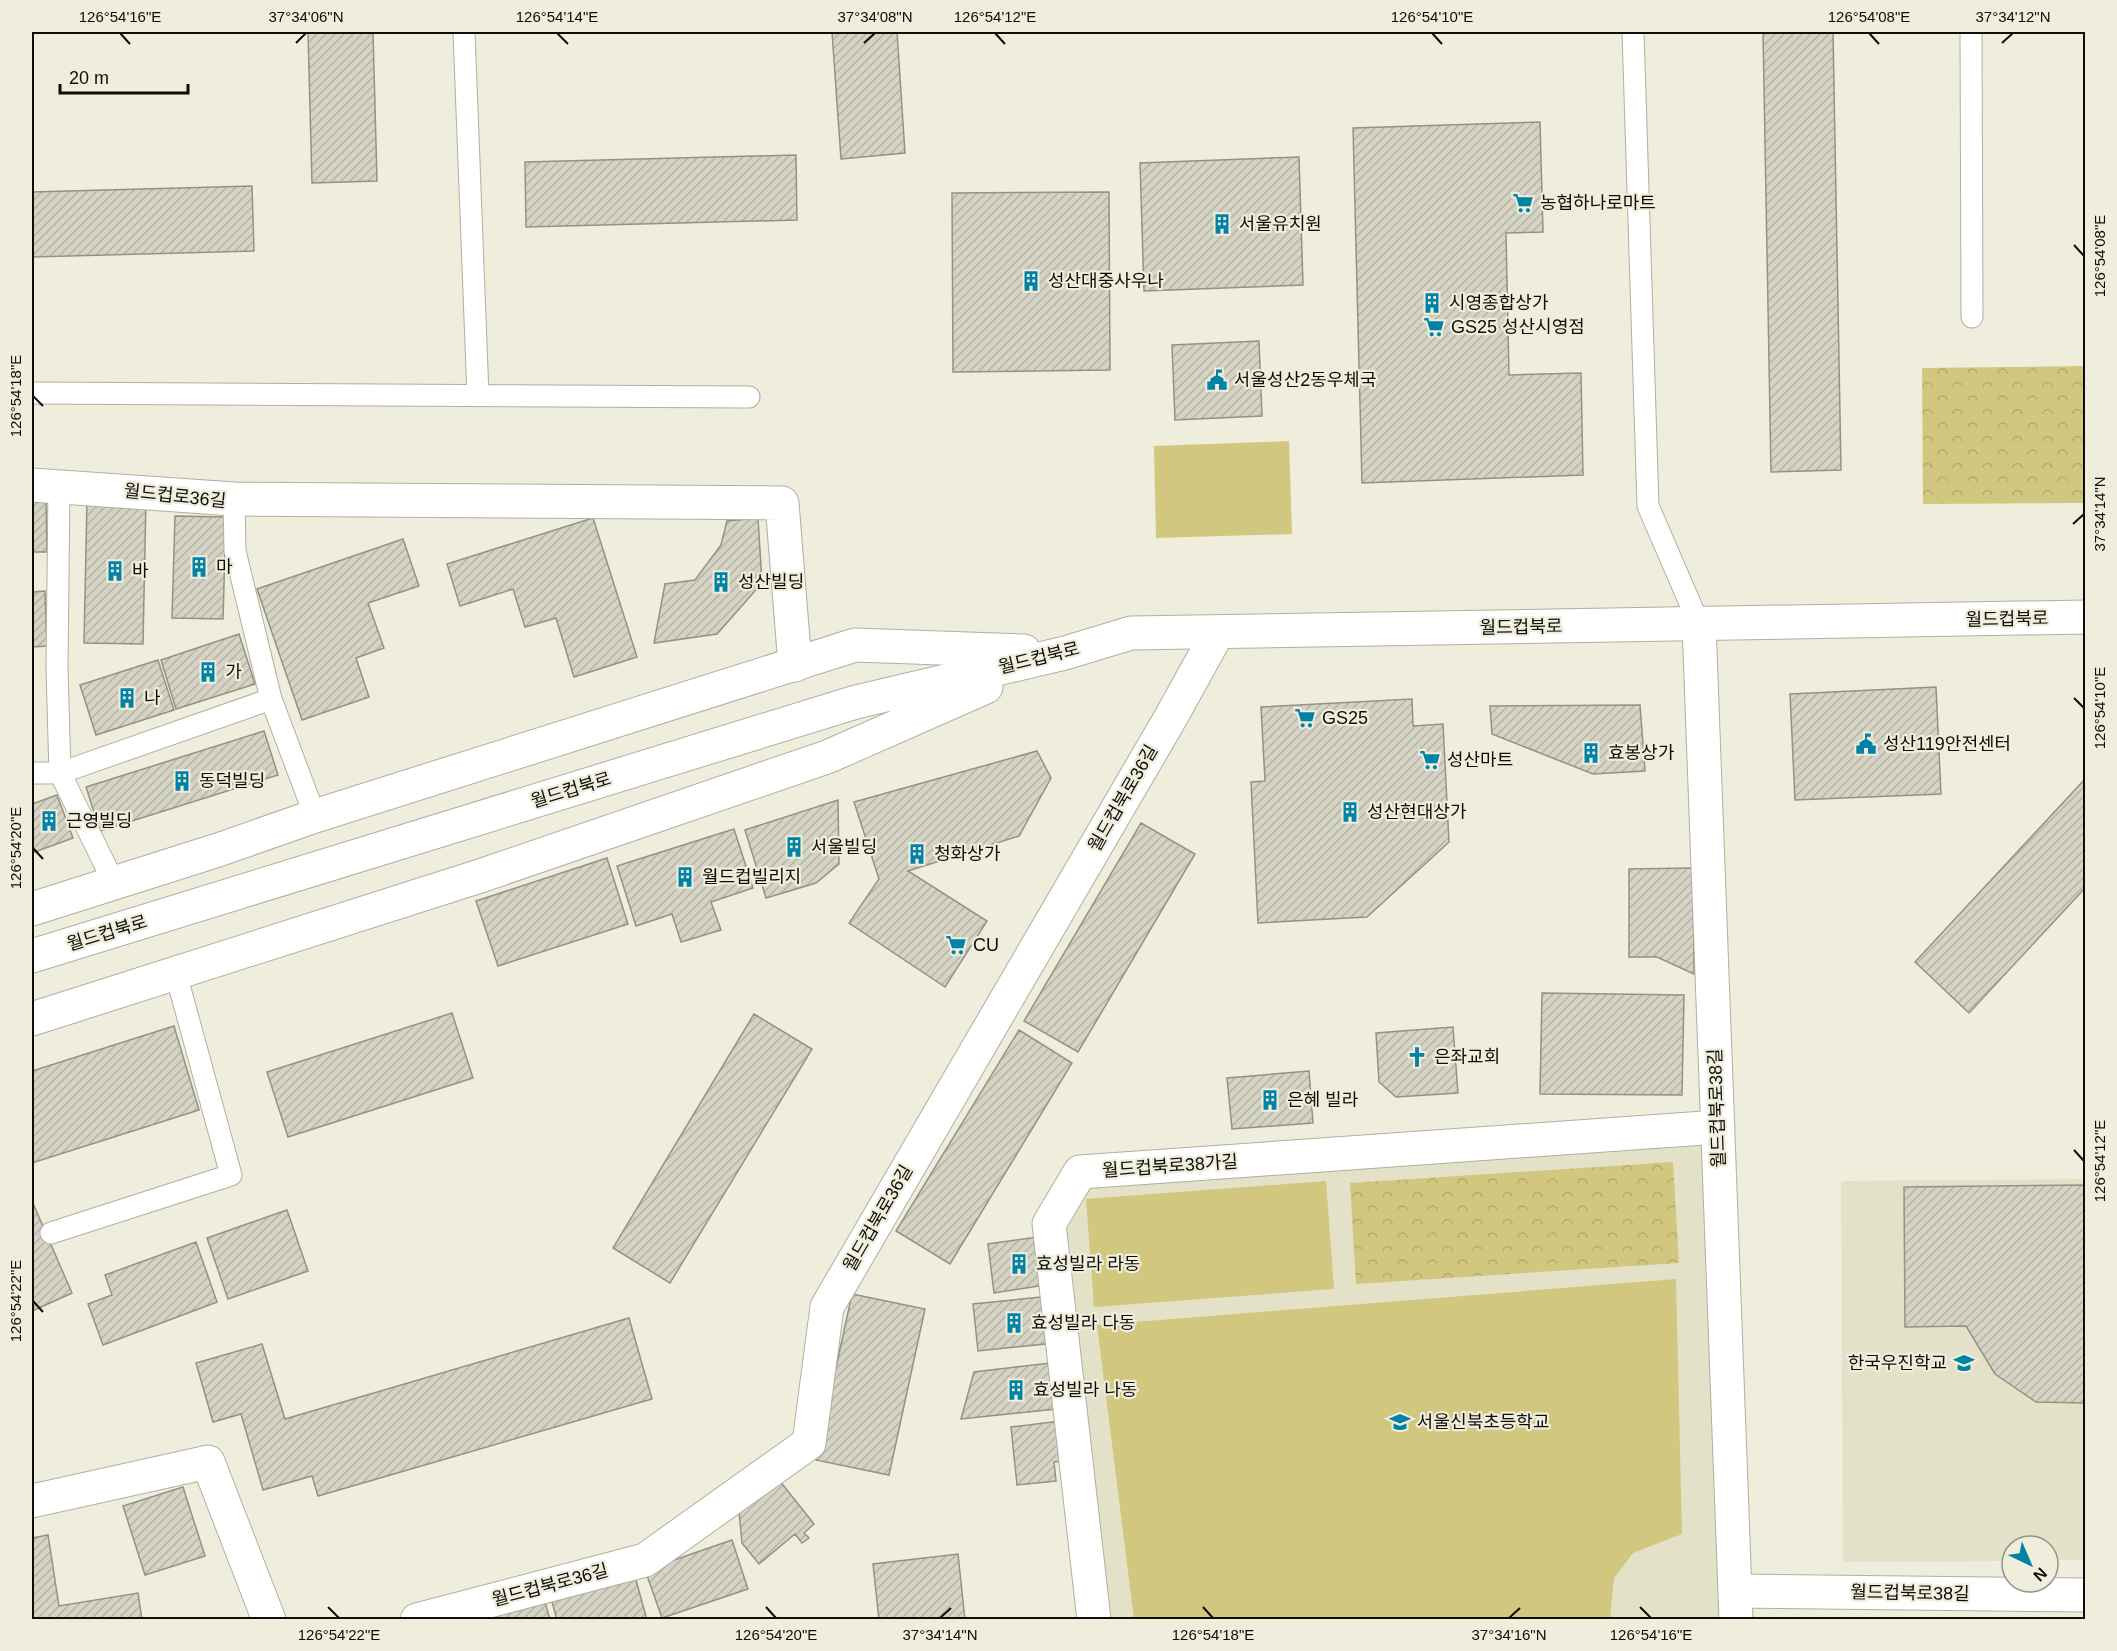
<svg xmlns="http://www.w3.org/2000/svg" width="2117" height="1651" font-family="Helvetica,'Noto Sans KR',sans-serif">
  <style>
    .built { fill: #e4e1c9 }
    .park { fill: url(#park-crowns) }
    .garden { fill: #d2c77e }
    .building { fill: url(#building-hatch); stroke: #949283; stroke-width: 1.5 }
    .lines { fill: none; stroke-linecap: round; stroke-linejoin: round }
    .service-casing { stroke: #b1afa0; stroke-width: 23 }
    .minor-casing { stroke: #b1afa0; stroke-width: 35 }
    .secondary-casing { stroke: #b1afa0; stroke-width: 35 }
    .service { stroke: #fff; stroke-width: 21 }
    .minor { stroke: #fff; stroke-width: 33 }
    .secondary { stroke: #fff; stroke-width: 33 }
    .ticks { fill: none; stroke: #0e0d08; stroke-width: 2 }
    .labels { text-anchor: middle; dominant-baseline: central; stroke-width: 4.5; stroke-linejoin: round; paint-order: stroke }
    .poi-label { font-size: 18px; fill: #0e0d08; stroke: #efeddc; text-anchor: start }
    .street-label { font-size: 18px; fill: #0e0d08; stroke: #efeddc }
    .neatline { fill: none; stroke: #0e0d08; stroke-width: 2 }
    .ticks-label { font-size: 15px; text-anchor: middle; fill: #0e0d08 }
  </style>
  <defs>
    <pattern id="park-crowns" width="20" height="18" patternUnits="userSpaceOnUse" patternTransform="scale(1.5)"><rect width="20" height="18" fill="#d2c77e"/><path d="M2 6a3 3 0 1 1 6 0M12 15a3 3 0 1 1 6 0" fill="none" stroke="#b3aa6b"/></pattern>
    <pattern id="building-hatch" width="6" height="6" patternUnits="userSpaceOnUse" patternTransform="scale(1.5)"><rect width="6" height="6" fill="#d5d3c4"/><path d="M-1 1l2-2M0 6l6-6M5 7l2-2" fill="none" stroke="#b6b4a7"/></pattern>
  </defs>
  <rect width="100%" height="100%" fill="#efeddc"/>
  <path class="built" d="M1718,1127l18,492h-643l-44,-395 31,-52z
    M2085,1179v381h-37v-14h-36v15l-169,1 -2,-381z"/>
  <path class="park" d="M2085,366v137l-162,1 -1,-136z
    M1673,1162l6,101 -323,21 -6,-101z"/>
  <path class="garden" d="M1289,441l3,93 -136,4 -2,-92z
    M1326,1181l8,108 -240,18 -8,-108z
    M1676,1279l6,255 -49,19 -19,25 -4,41h-476l-37,-294z"/>
  <path class="building" d="M308,32h65l4,149 -65,2z
    M832,32h65l8,121 -64,6z
    M1763,32h70l8,438 -70,2z
    M1540,122l3,110 -37,1 3,142 72,-2 2,102 -221,8 -9,-355z
    M796,155l1,65 -271,7 -1,-65z
    M1299,157l4,128 -159,6 -4,-128z
    M252,186l2,65 -222,6v-65z
    M1109,192l1,178 -157,2 -1,-179z
    M1259,341l3,75 -87,4 -3,-75z
    M46,496l1,56h-15v-55z
    M87,499h59l-3,145 -59,-1z
    M175,516l51,1 -3,102 -51,-1z
    M593,518l44,139 -63,20 -18,-59 -31,9 -12,-38 -53,17 -13,-42z
    M758,518l4,65 -45,51 -63,9 11,-59 30,-4 26,-35 6,-24z
    M403,539l16,47 -51,17 16,45 -28,10 13,39 -67,23 -45,-131z
    M45,591l2,55 -15,1v-55z
    M239,634l16,50 -79,25 -15,-49z
    M158,660l16,50 -78,25 -16,-50z
    M1936,687l5,107 -146,6 -5,-106z
    M1412,699l1,27 30,-2 6,118 -82,75 -109,6 -7,-141 14,-1 -4,-74z
    M1640,705l5,66 -52,3 -101,-40 -2,-28z
    M264,731l14,44 -178,56 -14,-44z
    M1037,751l14,27 -32,58 -111,35 79,50 -42,66 -96,-64 30,-44 -25,-77z
    M2086,778v109l-117,126 -54,-51z
    M57,795l16,43 -41,15v-49z
    M838,800l1,64 -23,19 -50,15 -21,-68z
    M1141,823l54,31 -117,198 -54,-31z
    M734,829l19,59 -42,14 10,28 -40,12 -9,-28 -36,12 -19,-60z
    M607,858l21,66 -130,42 -22,-65z
    M1693,868l1,106 -37,-17h-28v-88z
    M1542,993l142,2 -2,100 -142,-1z
    M452,1013l21,65 -185,59 -21,-65z
    M754,1014l58,35 -142,234 -57,-35z
    M174,1026l25,84 -167,53v-92z
    M1453,1027l5,66 -62,4 -17,-15 -3,-49z
    M1019,1030l53,33 -122,201 -54,-33z
    M1309,1071l4,52 -81,6 -5,-51z
    M2086,1185v218l-50,-1 -41,-28 -29,-48 -61,1 -1,-140z
    M32,1201l40,92 -40,18z
    M287,1210l21,61 -80,28 -21,-61z
    M1045,1236l6,48 -57,9 -6,-49z
    M196,1242l21,60 -114,43 -15,-41 24,-9 -7,-20z
    M852,1294l73,15 -36,166 -73,-15z
    M1051,1296l4,47 -77,8 -5,-47z
    M629,1318l23,81 -334,97 -6,-20 -49,14 -22,-76 -28,8 -17,-59 66,-19 23,75z
    M1059,1362l6,46 -104,11 13,-47z
    M1068,1420l4,40 -18,2 2,19 -39,4 -6,-58z
    M779,1480l35,44 -10,9 5,5 -7,5 -7,-9 -36,30 -17,-21 -3,-32z
    M183,1487l22,69 -60,19 -22,-69z
    M48,1535l11,71 79,-13 4,27h-110v-82z
    M732,1540l16,49 -86,29 -17,-48z
    M958,1554l7,66h-86l-6,-56z
    M634,1573l13,47h-90l-6,-22z
    M544,1598l6,22h-68z"/>
  <g class="lines">
    <g class="service-casing">
      <path id="service" d="M464,32l14,364
        M1633,32l15,474 51,118
        M1971,32l1,285
        M32,393l717,4
        M59,486l-2,183 3,104 54,110
        M234,499l1,52 36,148 44,117
        M32,773h28l211,-74
        M51,1233l180,-58 -55,-201"/>
    </g>
    <g class="minor-casing">
      <path id="minor" d="M32,485l202,14 548,4 13,162
        M1699,624l37,996
        M32,1501l176,-39 61,158
        M1735,1591l351,4
        M417,1620l228,-60 164,-117 18,-136 344,-590 47,-85
        M1094,1620l-45,-396 31,-52 638,-45"/>
    </g>
    <g class="secondary-casing">
      <path id="secondary" d="M32,909l186,-59 97,-34 540,-171 169,6
        M32,956l824,-254 209,-49 66,-20 955,-16
        M32,1019l448,-143 347,-119 159,-70"/>
    </g>
    <use href="#service" class="service"/>
    <use href="#minor" class="minor"/>
    <use href="#secondary" class="secondary"/>
  </g>
  <path class="ticks" d="M120,33l10,11M557,33l11,11M995,33l10,11M1432,33l10,11M1869,33l10,11M296,43l10,-10M864,43l11,-10M2002,43l11,-10M2074,245l10,11M33,396l10,10M2073,524l11,-10M2074,698l10,10M33,848l10,11M2074,1150l10,11M33,1301l10,11M328,1607l11,11M766,1607l10,11M1203,1607l10,11M1640,1607l11,11M940,1618l11,-10M1509,1618l11,-10"/>
  <defs>
    <g id="supermarket-bare" transform="scale(1.62)"><path d="M-6-5.5h2.5l.6 2H6L4.5 2H-2.5L-4.4-4H-6ZM-1.5 3.2a1.3 1.3 0 1 0 .1 0ZM3 3.2a1.3 1.3 0 1 0 .1 0Z" fill="#0282a6" stroke="#efeddc" stroke-width="2.5" paint-order="stroke"/></g>
    <g id="building-bare" transform="scale(1.62)"><path d="M-4-6H4V6H1V3H-1V6H-4ZM-2.5-4.3h1.7v1.8h-1.7ZM.8-4.3h1.7v1.8H.8ZM-2.5-1h1.7V.8h-1.7ZM.8-1h1.7V.8H.8Z" fill="#0282a6" stroke="#efeddc" stroke-width="2.5" paint-order="stroke"/></g>
    <g id="civic-bare" transform="scale(1.62)"><path d="M-.6-6.5H3V-4.5H.6V-3L4-1V1h2V6H-6V1h2V-1L-.6-3ZM-1.2 2.5V6h2.4V2.5Z" fill="#0282a6" stroke="#efeddc" stroke-width="2.5" paint-order="stroke"/></g>
    <g id="church-bare" transform="scale(1.62)"><path d="M-1.2-6h2.4v3.5h3.3v2.4h-3.3V6h-2.4V-.1h-3.3v-2.4h3.3Z" fill="#0282a6" stroke="#efeddc" stroke-width="2.5" paint-order="stroke"/></g>
    <g id="school-bare" transform="scale(1.62)"><path d="M0-5L7-2L0 1L-7-2ZM-4 1L0 2.5L4 1V4Q0 6-4 4Z" fill="#0282a6" stroke="#efeddc" stroke-width="2.5" paint-order="stroke"/></g>
  </defs>
  <g fill-rule="evenodd">
    <use href="#supermarket-bare" x="1523" y="203"/>
    <use href="#building-bare" x="1222" y="224"/>
    <use href="#building-bare" x="1031" y="281"/>
    <use href="#building-bare" x="1432" y="303"/>
    <use href="#supermarket-bare" x="1434" y="327"/>
    <use href="#civic-bare" x="1217" y="380"/>
    <use href="#building-bare" x="199" y="567"/>
    <use href="#building-bare" x="115" y="571"/>
    <use href="#building-bare" x="721" y="582"/>
    <use href="#building-bare" x="208" y="672"/>
    <use href="#building-bare" x="127" y="698"/>
    <use href="#supermarket-bare" x="1305" y="718"/>
    <use href="#civic-bare" x="1866" y="744"/>
    <use href="#building-bare" x="1591" y="753"/>
    <use href="#supermarket-bare" x="1430" y="760"/>
    <use href="#building-bare" x="182" y="781"/>
    <use href="#building-bare" x="1350" y="812"/>
    <use href="#building-bare" x="49" y="821"/>
    <use href="#building-bare" x="794" y="847"/>
    <use href="#building-bare" x="917" y="854"/>
    <use href="#building-bare" x="685" y="877"/>
    <use href="#supermarket-bare" x="956" y="945"/>
    <use href="#church-bare" x="1417" y="1057"/>
    <use href="#building-bare" x="1270" y="1100"/>
    <use href="#building-bare" x="1019" y="1264"/>
    <use href="#building-bare" x="1014" y="1323"/>
    <use href="#school-bare" x="1964" y="1363"/>
    <use href="#building-bare" x="1016" y="1390"/>
    <use href="#school-bare" x="1400" y="1422"/>
  </g>
  <g class="labels">
    <g class="poi-label">
      <text x="1540" y="203">농협하나로마트</text>
      <text x="1239" y="224">서울유치원</text>
      <text x="1048" y="281">성산대중사우나</text>
      <text x="1449" y="303">시영종합상가</text>
      <text x="1451" y="327">GS25 성산시영점</text>
      <text x="1234" y="380">서울성산2동우체국</text>
      <text x="216" y="567">마</text>
      <text x="132" y="571">바</text>
      <text x="738" y="582">성산빌딩</text>
      <text x="225" y="672">가</text>
      <text x="144" y="698">나</text>
      <text x="1322" y="718">GS25</text>
      <text x="1883" y="744">성산119안전센터</text>
      <text x="1608" y="753">효봉상가</text>
      <text x="1447" y="760">성산마트</text>
      <text x="199" y="781">동덕빌딩</text>
      <text x="1367" y="812">성산현대상가</text>
      <text x="66" y="821">근영빌딩</text>
      <text x="811" y="847">서울빌딩</text>
      <text x="934" y="854">청화상가</text>
      <text x="702" y="877">월드컵빌리지</text>
      <text x="973" y="945">CU</text>
      <text x="1434" y="1057">은좌교회</text>
      <text x="1287" y="1100">은혜 빌라</text>
      <text x="1036" y="1264">효성빌라 라동</text>
      <text x="1031" y="1323">효성빌라 다동</text>
      <text x="1947" y="1363" text-anchor="end">한국우진학교</text>
      <text x="1033" y="1390">효성빌라 나동</text>
      <text x="1417" y="1422">서울신북초등학교</text>
    </g>
    <g class="street-label">
      <text transform="translate(175 496) rotate(6)">월드컵로36길</text>
      <text transform="translate(2007 619) rotate(-1)">월드컵북로</text>
      <text transform="translate(1521 627) rotate(-1)">월드컵북로</text>
      <text transform="translate(1039 658) rotate(-14)">월드컵북로</text>
      <text transform="translate(571 790) rotate(-17)">월드컵북로</text>
      <text transform="translate(1123 798) rotate(-60)">월드컵북로36길</text>
      <text transform="translate(107 933) rotate(-17)">월드컵북로</text>
      <text transform="translate(1717 1108) rotate(-92)">월드컵북로38길</text>
      <text transform="translate(1170 1166) rotate(-4)">월드컵북로38가길</text>
      <text transform="translate(878 1218) rotate(-60)">월드컵북로36길</text>
      <text transform="translate(550 1585) rotate(-15)">월드컵북로36길</text>
      <text transform="translate(1910 1593) rotate(1)">월드컵북로38길</text>
    </g>
  </g>
  <rect width="2117" height="1651" fill="none" stroke="#efeddc" stroke-width="66"/>
  <g transform="translate(2030 1564) rotate(136)"><circle r="28" fill="#efeddc" stroke="#959387" stroke-width="1.5"/>
  <path d="M0-4.5L10 22L0 15L-10 22Z" fill="#0282a6"/>
  <text y="-9" font-size="16" font-weight="bold" text-anchor="middle" fill="#0e0d08">N</text>
  </g>
  <path d="M60 84v9h128v-9" fill="none" stroke="#0e0d08" stroke-width="3"/>
  <text x="69" y="84" font-size="18" fill="#0e0d08" stroke="#efeddc" stroke-width="4.5" paint-order="stroke">20 m</text>
  <rect x="33" y="33" width="2051" height="1585" class="neatline"/>
  <g class="ticks-label">
    <text x="120" y="22">126°54'16"E</text>
    <text x="306" y="22">37°34'06"N</text>
    <text x="557" y="22">126°54'14"E</text>
    <text x="875" y="22">37°34'08"N</text>
    <text x="995" y="22">126°54'12"E</text>
    <text x="1432" y="22">126°54'10"E</text>
    <text x="1869" y="22">126°54'08"E</text>
    <text x="2013" y="22">37°34'12"N</text>
    <text transform="translate(2100 256) rotate(-90)" y="5">126°54'08"E</text>
    <text transform="translate(16 396) rotate(-90)" y="5">126°54'18"E</text>
    <text transform="translate(2100 514) rotate(-90)" y="5">37°34'14"N</text>
    <text transform="translate(2100 708) rotate(-90)" y="5">126°54'10"E</text>
    <text transform="translate(16 848) rotate(-90)" y="5">126°54'20"E</text>
    <text transform="translate(2100 1161) rotate(-90)" y="5">126°54'12"E</text>
    <text transform="translate(16 1301) rotate(-90)" y="5">126°54'22"E</text>
    <text x="339" y="1640">126°54'22"E</text>
    <text x="776" y="1640">126°54'20"E</text>
    <text x="940" y="1640">37°34'14"N</text>
    <text x="1213" y="1640">126°54'18"E</text>
    <text x="1509" y="1640">37°34'16"N</text>
    <text x="1651" y="1640">126°54'16"E</text>
  </g>
</svg>
